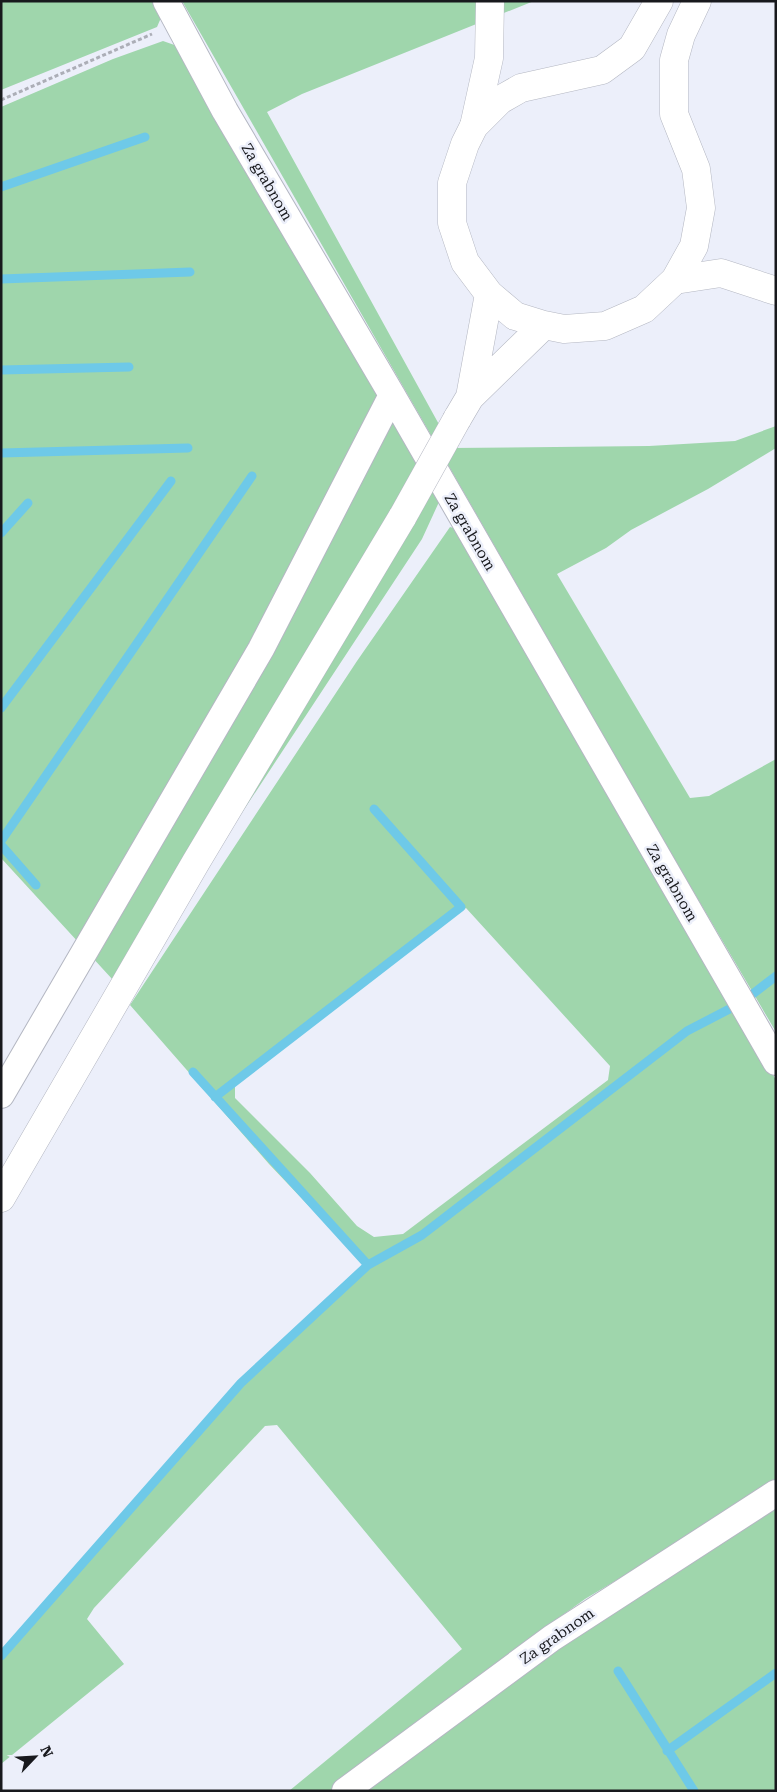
<svg xmlns="http://www.w3.org/2000/svg" width="777" height="1792" font-family="'Roboto Serif',serif">
  <style>
    .green { fill: #9fd6ac; fill-rule: evenodd }
    .lines { fill: none; stroke-linecap: round; stroke-linejoin: round }
    .stream { stroke: #6ec9e8; stroke-width: 9 }
    .minor-casing { stroke: #b4b7c2; stroke-width: 28 }
    .secondary-casing { stroke: #b4b7c2; stroke-width: 29 }
    .motorway-casing { stroke: #b4b7c2; stroke-width: 29 }
    .path { stroke: #acaeb7; stroke-width: 3; stroke-dasharray: 4 2.5; stroke-linecap: butt }
    .minor { stroke: #fff; stroke-width: 26 }
    .secondary { stroke: #fff; stroke-width: 28 }
    .motorway { stroke: #fff; stroke-width: 28 }
    .secondary-bridge-casing { stroke: #b4b7c2; stroke-width: 29; stroke-linecap: butt }
    .secondary-bridge { stroke: #fff; stroke-width: 28 }
    .labels { text-anchor: middle; dominant-baseline: central; stroke-width: 5; stroke-linejoin: round; paint-order: stroke }
    .street-label { font-size: 15px; fill: #18191d; stroke: #eceffa }
  </style>
  <rect width="100%" height="100%" fill="#eceffa"/>
  <path class="green" d="M1,1h159l3,12 -6,14 -156,63z
    M182,1h352l-232,93 -35,18 185,336 197,-2 86,-5 41,-15v22l-68,41 -77,41 -25,18 -49,26 133,224 19,-2 67,-37v273l-110,-187z
    M163,41l20,7 256,454 -17,37 -298,453 -123,-134v-751l112,-48z
    M450,527l10,3 316,550v405l-191,114 -108,78 -147,114h-41l173,-142 -185,-224 -12,1 -171,182 -7,11 37,45 -123,100v-105l186,-216 85,-90 92,-89 -95,-100 -139,-159 227,-344zM466,908l144,158 -2,14 -205,154 -29,3 -17,-11 -47,-53 -75,-75v-13l199,-159z
    M776,1508v283h-414l212,-159z"/>
  <g class="lines">
    <path class="stream" d="M1,187l144,-50
      M1,279l189,-7
      M1,370l128,-3
      M1,453l187,-5
      M1,533l27,-30
      M1,708l170,-227
      M1,841l251,-365
      M1,845l35,40
      M193,1072l175,193
      M215,1097l246,-190 -87,-98
      M1,1656l240,-273 127,-118 54,-30 265,-204 54,-28 35,-27
      M618,1671l76,120
      M667,1751l109,-78"/>
    <g class="minor-casing">
      <path id="minor" d="M166,1l59,110 167,284 384,667
        M1,1095l260,-446 131,-254
        M345,1791l207,-153 224,-145"/>
    </g>
    <g class="secondary-casing">
      <path id="secondary" d="M659,1l-27,47 -30,22 -81,18 -21,12 -26,26 -9,18 -13,39v40l13,39 24,32 26,22 29,9 20,4 41,-3 39,-17 31,-29 19,-34 7,-38 -5,-39 -22,-55v-54l7,-25 16,-34
        M470,397l19,-103
        M457,419l13,-22 74,-72
        M1,1198l195,-336 207,-346"/>
    </g>
    <g class="motorway-casing">
      <path id="motorway" d="M474,126l15,-68 1,-57
        M675,280l46,-7 55,18"/>
    </g>
    <path class="path" d="M1,100l151,-66"/>
    <use href="#minor" class="minor"/>
    <use href="#secondary" class="secondary"/>
    <use href="#motorway" class="motorway"/>
    <g class="secondary-bridge-casing">
      <path id="secondary-bridge" d="M403,516l54,-97"/>
    </g>
    <use href="#secondary-bridge" class="secondary-bridge"/>
  </g>
  <g class="labels">
    <g class="street-label">
      <text transform="translate(267 182) rotate(60)">Za grabnom</text>
      <text transform="translate(470 532) rotate(60)">Za grabnom</text>
      <text transform="translate(672 883) rotate(60)">Za grabnom</text>
      <text transform="translate(557 1636) rotate(-35)">Za grabnom</text>
    </g>
  </g>
  <rect width="777" height="1792" fill="none" stroke="#18191d" stroke-width="5"/>
  <g transform="translate(35 1757) rotate(65)" stroke="#eceffa" stroke-width="4" paint-order="stroke">
  <path d="M0-4L9 19L0 12L-9 19Z" fill="#18191d"/>
  <text y="-8" font-size="14" font-weight="bold" text-anchor="middle" fill="#18191d">N</text>
  </g>
</svg>
